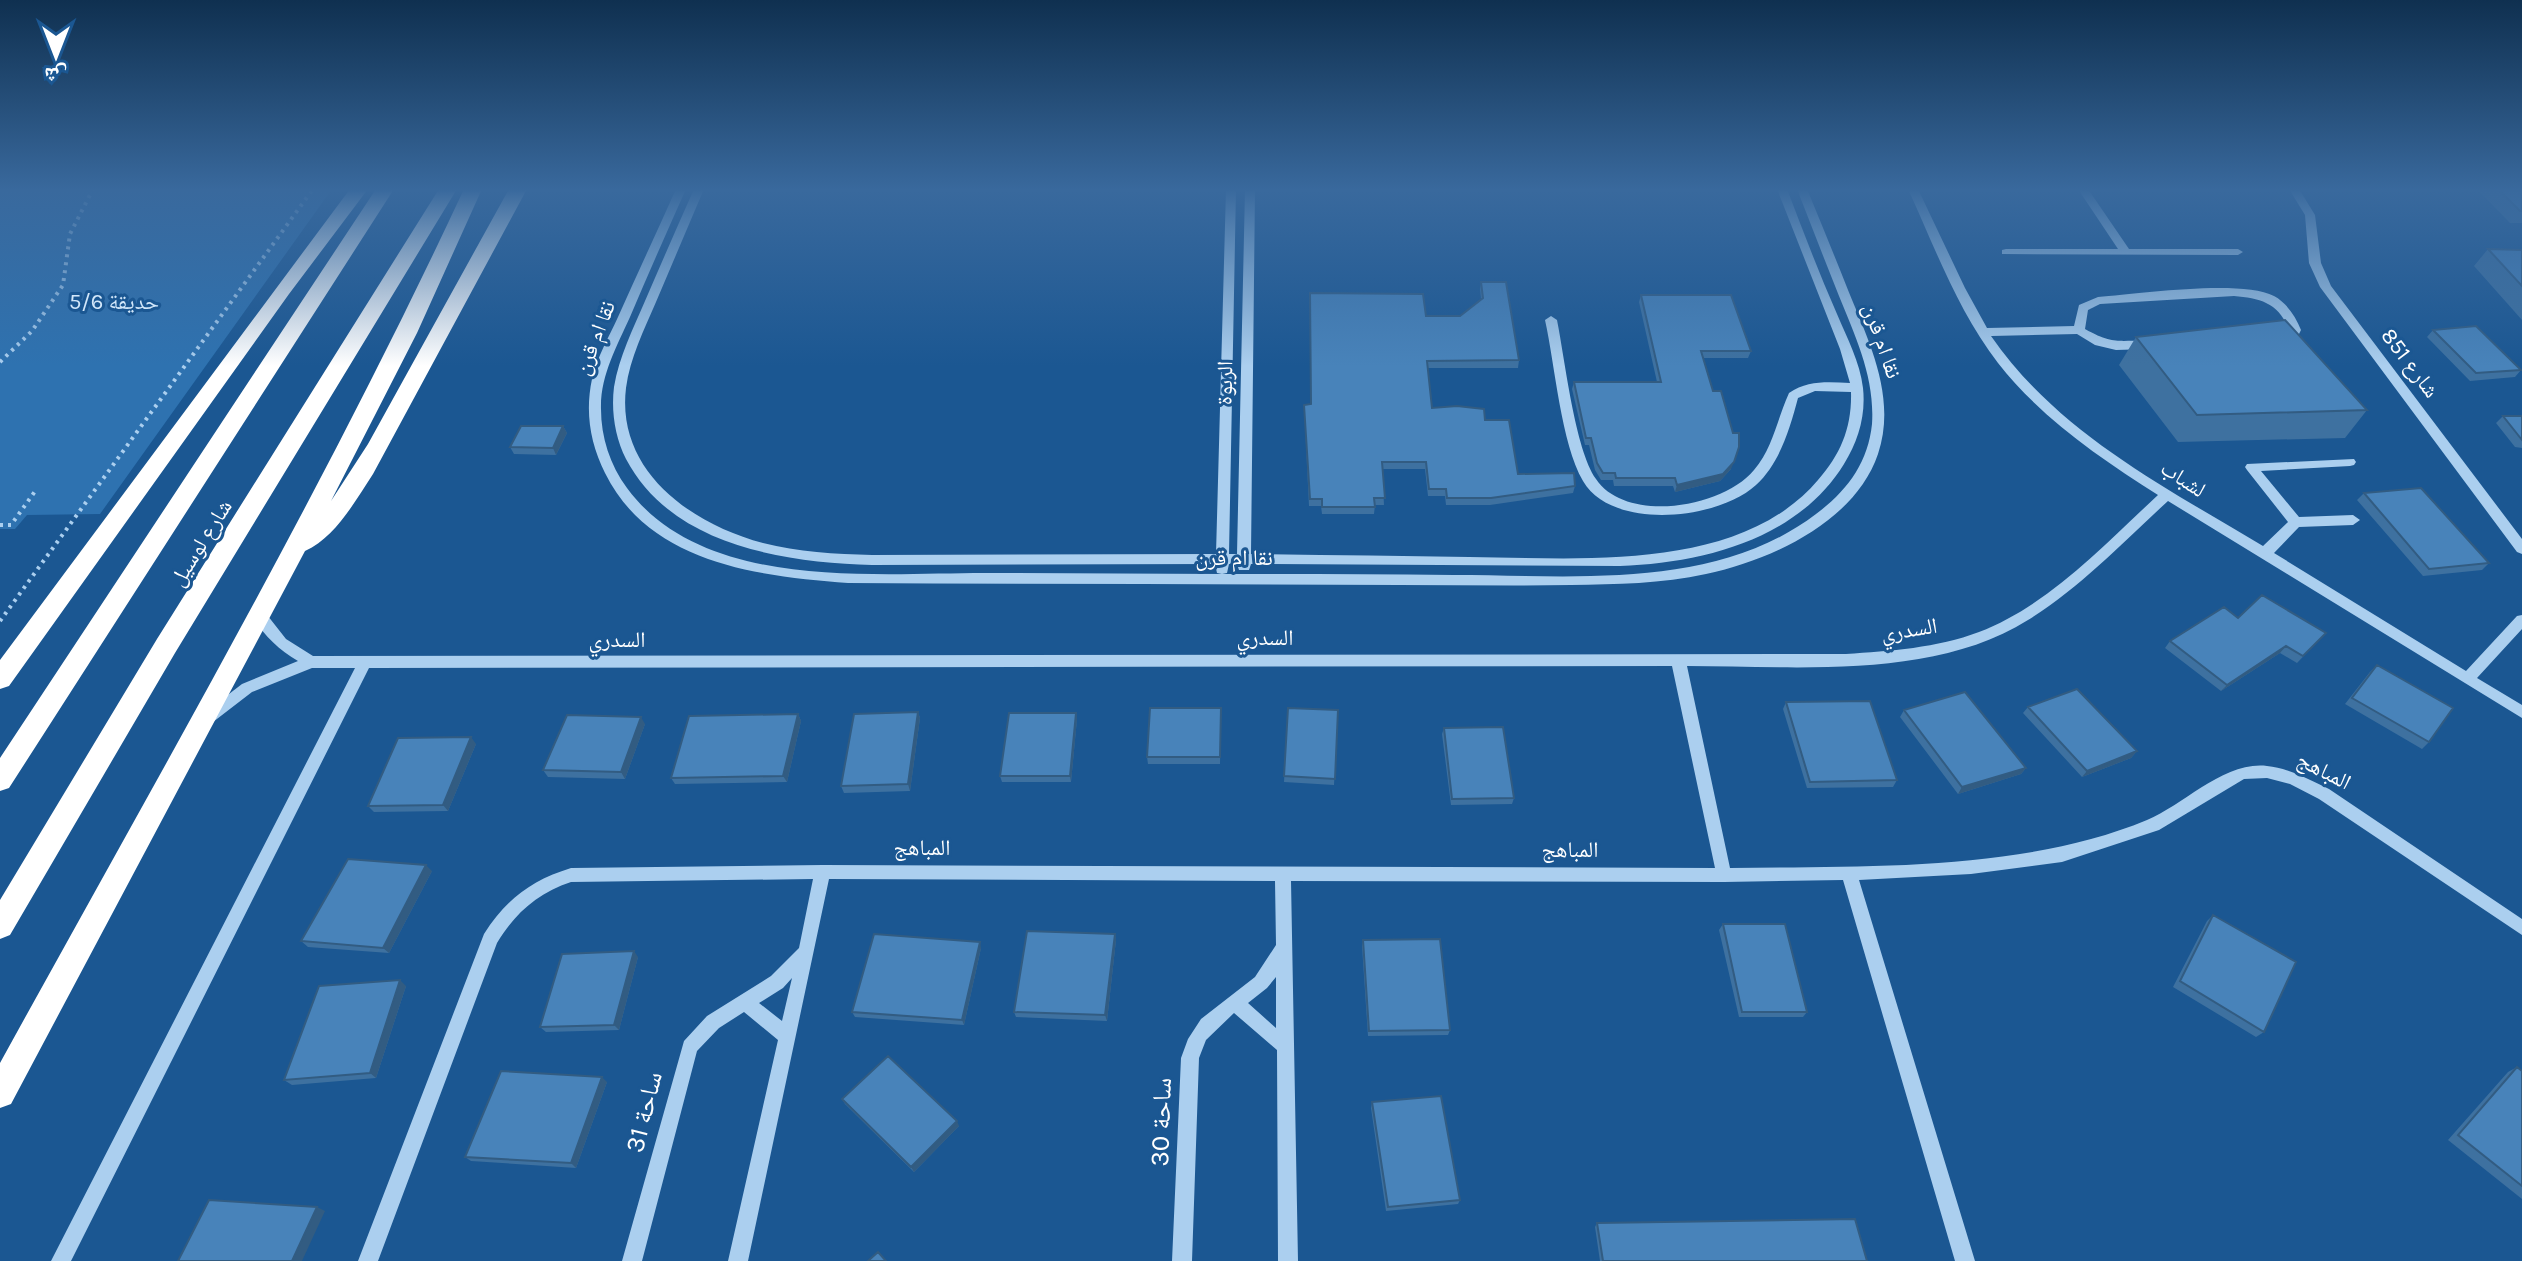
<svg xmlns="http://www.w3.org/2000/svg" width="2522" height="1261" font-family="Karla,'Noto Naskh Arabic',sans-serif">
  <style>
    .green { fill: #2e72b0 }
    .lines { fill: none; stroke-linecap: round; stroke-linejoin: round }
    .path { stroke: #abcfef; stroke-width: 4; stroke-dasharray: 3 5; stroke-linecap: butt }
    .minor { fill: #abcfef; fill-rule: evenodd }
    .highway { fill: #fff; fill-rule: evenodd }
    .wall { fill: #3e71a0 }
    .shaded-wall { fill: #325c82 }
    .building { fill: #4883ba; stroke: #325c82; stroke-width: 2 }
    .labels { text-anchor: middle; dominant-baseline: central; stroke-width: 6; stroke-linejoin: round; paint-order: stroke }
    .park-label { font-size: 22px; fill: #d2e7fa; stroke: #1b5792 }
    .street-label { font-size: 22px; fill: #fff; stroke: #1b5792 }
    .near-street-label { font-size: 26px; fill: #fff; stroke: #1b5792 }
  </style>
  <rect width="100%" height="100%" fill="#1b5792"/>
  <path class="green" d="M0,189h332l-232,325 -73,1 -12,14h-15z"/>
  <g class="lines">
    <path class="path" d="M0,362l32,-31 31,-46 7,-51 23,-45
      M0,525h11l25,-35
      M0,621l313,-432"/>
    <path class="minor" d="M676,189h10c-19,43 -38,85 -56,128 -13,29 -30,59 -29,92 0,28 9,56 26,79 76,103 245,85 358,85 79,0 158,1 237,1l-5,-1 -2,-9 -343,1c-89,-3 -200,-19 -246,-106 -11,-22 -15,-48 -12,-72 5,-30 19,-58 31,-86 16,-37 32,-74 49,-112h10c-16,38 -32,75 -48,113 -12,28 -26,56 -30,86 -10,83 65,136 137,155 35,9 72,11 109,12l344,-1 10,-365h10l-7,365h8l8,-365h10l-4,365c73,1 145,2 218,3 111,1 270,16 349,-77 23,-26 34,-53 33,-88l-36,-1 -17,7c-8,30 -18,65 -42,87 -38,35 -144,46 -173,-4 -22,-38 -28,-116 -38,-161l6,-4 6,4c8,40 18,129 39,159 30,45 127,29 158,-9 19,-22 23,-51 35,-77 19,-13 39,-11 61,-10l-10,-34 -63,-160h10c16,42 32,84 50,125 10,24 23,48 26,74 3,28 -5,53 -19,76 -46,75 -141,99 -224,102l-369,-2 -2,6h-10l-2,-6h-8l-2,9 -5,1c77,0 154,0 231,1 120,0 262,16 363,-61 31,-23 52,-51 56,-90 3,-46 -16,-86 -33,-128 -14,-35 -28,-71 -42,-107h10c14,34 28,68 41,101 21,52 49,107 30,164 -23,68 -107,106 -172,120 -44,10 -90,10 -135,11 -57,1 -114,0 -171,0 -184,-1 -368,-1 -552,-2 -90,-7 -198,-19 -243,-110 -15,-30 -20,-61 -13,-94 5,-22 17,-42 26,-62 19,-43 39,-85 58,-128z
      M1908,189h10l47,99 22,40 87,-2 5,-21 19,-8c40,-3 143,-18 176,-1 13,7 22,21 27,34l-4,8 -20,2v-6l12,-4c-10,-27 -29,-32 -55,-34l-134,8 -12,6 -3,19c32,18 35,9 67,13l2,3 -6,4 -32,1 -21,-5 -18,-11 -86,2c67,97 174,151 272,210l25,-24 -41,-52 -2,-3 2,-3 107,-5 2,3 -2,3 -4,1 -89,5 38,46 54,-2 7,5 -7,5 -54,2 -25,26 192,118 51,-55 5,-1v14l-45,49 45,27v13l-354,-217c-45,41 -88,87 -140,119 -95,60 -233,46 -341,46l43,202c134,-2 292,4 417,-48 37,-15 77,-59 120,-54 22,2 43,14 62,23l193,130v16l-203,-136 -29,-15 -23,-6 -23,1 -85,51 -97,32 -91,12 -112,6 116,381h-20l-112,-381 -119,2 -433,-1 7,380h-20l-1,-211 -43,-37 -28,27 -7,18 -7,203h-20l9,-203 7,-19 13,-20 54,-42 21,-32 -1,-64 -446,-2 -81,382h-20l50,-221 -34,-28 -25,16 -22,23 -55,210h-20l62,-220 23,-25 64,-40 28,-28 14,-69 -242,3c-33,11 -56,31 -74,61l-119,318h-20l126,-327c22,-35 48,-54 87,-66l252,-3 892,3 -43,-202 -1303,2 -298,593h-20l304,-593h-43l-60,24 -39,30 -5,2 -5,-2 -2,-4 2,-4 39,-30 56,-23c-20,-12 -35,-26 -46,-46l2,-4h10l22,28 27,17 1533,-2c44,-3 91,-6 133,-22 70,-27 125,-87 179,-137 -58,-37 -117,-77 -160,-132 -40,-52 -63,-115 -90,-174zM1276,977v51l-28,-25 19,-15zM792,978l-10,43 -23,-18 24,-15z
      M2078,189h10l41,60h109l5,3 -5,3 -236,-1v-4l4,-1h112z
      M2289,189h10l16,26 6,48 10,23 191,253v15l-5,-2 -197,-265 -11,-24 -4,-48z"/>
    <path class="highway" d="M350,189h18l-79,105 -280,392 -9,3v-29z
      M376,189h18l-385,599 -9,3v-33z
      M439,189h18l-282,464 -165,282 -10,4v-39l157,-261z
      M464,189h18l-65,144 -86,168 37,-57 141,-255h18l-154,285c-18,27 -37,63 -68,77l-294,553 -11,4v-45c159,-289 325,-575 464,-874z"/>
  </g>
  <path class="wall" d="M2477,189h45v34h-12z
    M2488,249l34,1v70l-48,-54z
    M1481,282l38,78 -1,8h-90l4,40 53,12 33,54 57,12 -2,7 -83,12h-44l-1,-9h-17l-3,-27h-43l2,36h-9l-1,9h-52l-1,-8h-12l-5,-101 7,-1 115,-88h34l21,-17 -1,-10z
    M1641,295l110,56 -3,7h-45l28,111 -11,12 -45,11 -2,-6h-59l-1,-6h-12l-6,-10 -6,-25h-4l-13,-56 2,-7h83l-18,-80z
    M2433,330l88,40 -6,7 -45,4 -43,-44z
    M2136,337l231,73 -22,28 -167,4 -59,-77z
    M2503,416h19v32l-7,-1 -19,-24z
    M563,426l4,7 -11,22 -42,-1 -4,-7z
    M2364,493l125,70 -7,7 -59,6 -66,-76z
    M2238,618l88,15 -29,30 -17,-10 -59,38 -56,-43 5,-7z
    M2377,665l52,77 -7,7 -77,-45 25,-32z
    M1786,702l111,78 -4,7 -86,1 -24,-79z
    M2028,707l109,44 -6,7 -49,19 -59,-64z
    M1221,708l-1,56h-72l-1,-7z
    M1288,708l50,2 -4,75 -50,-3z
    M1904,710l122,58 -5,6 -63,20 -58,-77z
    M918,712l2,6 -10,73 -66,2 -3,-7z
    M1076,713l1,6 -6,63h-69l-2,-6z
    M798,714l3,7 -14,61 -112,2 -4,-6z
    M645,724l-20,55 -77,-2 -5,-7z
    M1444,728l70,70 -2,6 -61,1 -9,-71z
    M476,744l-28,67 -74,1 -6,-6z
    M432,871l-43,82 -81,-6 -7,-6z
    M2213,915l51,117 -8,5 -83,-50 34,-66z
    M1723,924l84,88 -4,5h-64l-20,-87z
    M1115,934l1,6 -9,81 -91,-4 -2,-5z
    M1363,940l87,90 -2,5 -80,1 -6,-90z
    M981,948l-17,77 -109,-8 -3,-5z
    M638,957l-19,73 -73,2 -6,-5z
    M406,986l-30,92 -84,7 -8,-5z
    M2517,1067l5,4v128l-74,-59 60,-68z
    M607,1082l-31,86 -105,-7 -6,-4z
    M842,1099l117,27 -45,46 -69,-68z
    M1372,1102l88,98 -2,4 -72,7 -15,-103z
    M1597,1223l270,38h-267l-5,-34z"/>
  <path class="shaded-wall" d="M563,426l4,7 -11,22 -3,-7z
    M1734,462l-3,7 -11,12 -45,11 2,-7z
    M2286,646l-6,7 -59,38 6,-6z
    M918,712l2,6 -10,73 -2,-7z
    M1076,713l1,6 -6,63 -1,-6z
    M798,714l3,7 -14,61 -4,-6z
    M641,717l4,7 -20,55 -4,-7z
    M471,737l5,7 -28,67 -5,-6z
    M2137,751l-6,7 -49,19 5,-6z
    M2026,768l-5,6 -63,20 4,-7z
    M426,865l6,6 -43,82 -6,-5z
    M1115,934l1,6 -9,81 -2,-6z
    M980,942l1,6 -17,77 -2,-5z
    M634,951l4,6 -19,73 -5,-5z
    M400,980l6,6 -30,92 -6,-5z
    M602,1077l5,5 -31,86 -5,-5z
    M957,1121l2,5 -45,46 -3,-5z
    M317,1207l8,4 -23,50h-10z"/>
  <path class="building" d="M2498,189h24v22h-2z
    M2488,249l34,1v36z
    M1481,282h25l13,78 -92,1 5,47 25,-2 27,3 1,11h24l9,54 56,-1 1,13 -84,12h-44l-1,-9h-17l-3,-27h-44l3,36h-11l1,9h-53v-8h-12l-6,-94 7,-1 -1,-111 113,1 3,22h34l23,-18z
    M1641,295h90l20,56h-50l12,40h8l12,42h6v14l-5,15 -11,12 -46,11 -2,-7h-59l-1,-5h-12l-6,-10 -6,-25h-5l-12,-56h87z
    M2285,320l82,90 -170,5 -61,-78z
    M2476,326l45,44 -45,3 -43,-43z
    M2503,416h19v24z
    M521,426h42l-10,22 -43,-1z
    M2421,488l68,75 -60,6 -65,-76z
    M2262,595l64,38 -23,23 -17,-10 -59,39 -57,-44 54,-34 14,11z
    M2377,665l76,43 -24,34 -77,-44z
    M2077,689l60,62 -50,20 -59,-64z
    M1965,692l61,76 -64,19 -58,-77z
    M1870,701l27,79 -87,2 -24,-80z
    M1150,708h71l-1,49h-73z
    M1288,708l50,2 -3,69 -51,-3z
    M918,712l-10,72 -67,2 13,-72z
    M1009,713h67l-6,63h-70z
    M798,714l-15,62 -112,2 18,-62z
    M567,715l74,2 -20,55 -78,-2z
    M1503,727l11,71 -62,1 -8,-71z
    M471,737l-28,68 -75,1 30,-68z
    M348,859l78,6 -43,83 -82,-7z
    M2213,915l83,47 -32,70 -84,-51z
    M1723,924h62l22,88h-65z
    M1027,931l88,3 -10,81 -91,-3z
    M874,934l106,8 -18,78 -110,-8z
    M1440,939l10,91 -81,1 -6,-91z
    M634,951l-20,74 -74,2 22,-73z
    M400,980l-30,93 -86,7 35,-94z
    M888,1056l69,65 -46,46 -69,-68z
    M2517,1067l5,4v115l-64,-51z
    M501,1071l101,6 -31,86 -106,-6z
    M1441,1096l19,104 -72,7 -16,-105z
    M209,1200l108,7 -25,54h-114z
    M1855,1219l12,42h-264l-6,-38z
    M878,1252l8,9h-18z"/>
  <linearGradient id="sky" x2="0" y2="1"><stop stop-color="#0f3050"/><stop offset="0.52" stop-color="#39699d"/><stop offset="1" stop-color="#39699d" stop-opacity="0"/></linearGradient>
  <rect width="2522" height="366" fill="url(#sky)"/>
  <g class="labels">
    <g class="park-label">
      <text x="114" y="302">حديقة 5/6</text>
    </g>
    <g class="street-label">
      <text transform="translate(595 338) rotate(-69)">نقا ام قرن</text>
      <text transform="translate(1882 341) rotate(71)">نقا ام قرن</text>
      <text transform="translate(2410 363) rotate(53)">شارع 851</text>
      <text transform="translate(1225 383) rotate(-89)">الربوة</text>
      <text transform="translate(2183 479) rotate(33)">لشباب</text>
      <text transform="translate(201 543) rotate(-58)">شارع لوسيل</text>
      <text x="1234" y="558">نقا ام قرن</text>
      <text transform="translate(1909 630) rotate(-9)">السدري</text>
      <text x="1265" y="638">السدري</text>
      <text x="617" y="640">السدري</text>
      <text transform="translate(2324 771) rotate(27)">المباهج</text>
      <text x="922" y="848">المباهج</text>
      <text x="1570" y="850">المباهج</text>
    </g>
    <g class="near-street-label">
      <text transform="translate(644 1112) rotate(-76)">ساحة 31</text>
      <text transform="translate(1161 1122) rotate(-88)">ساحة 30</text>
    </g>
  </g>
  <g transform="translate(56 56) rotate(180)" stroke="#1b5792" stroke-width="6" paint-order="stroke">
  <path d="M0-6L14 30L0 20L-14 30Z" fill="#ffffff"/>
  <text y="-12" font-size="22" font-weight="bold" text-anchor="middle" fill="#ffffff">ش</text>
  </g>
</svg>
